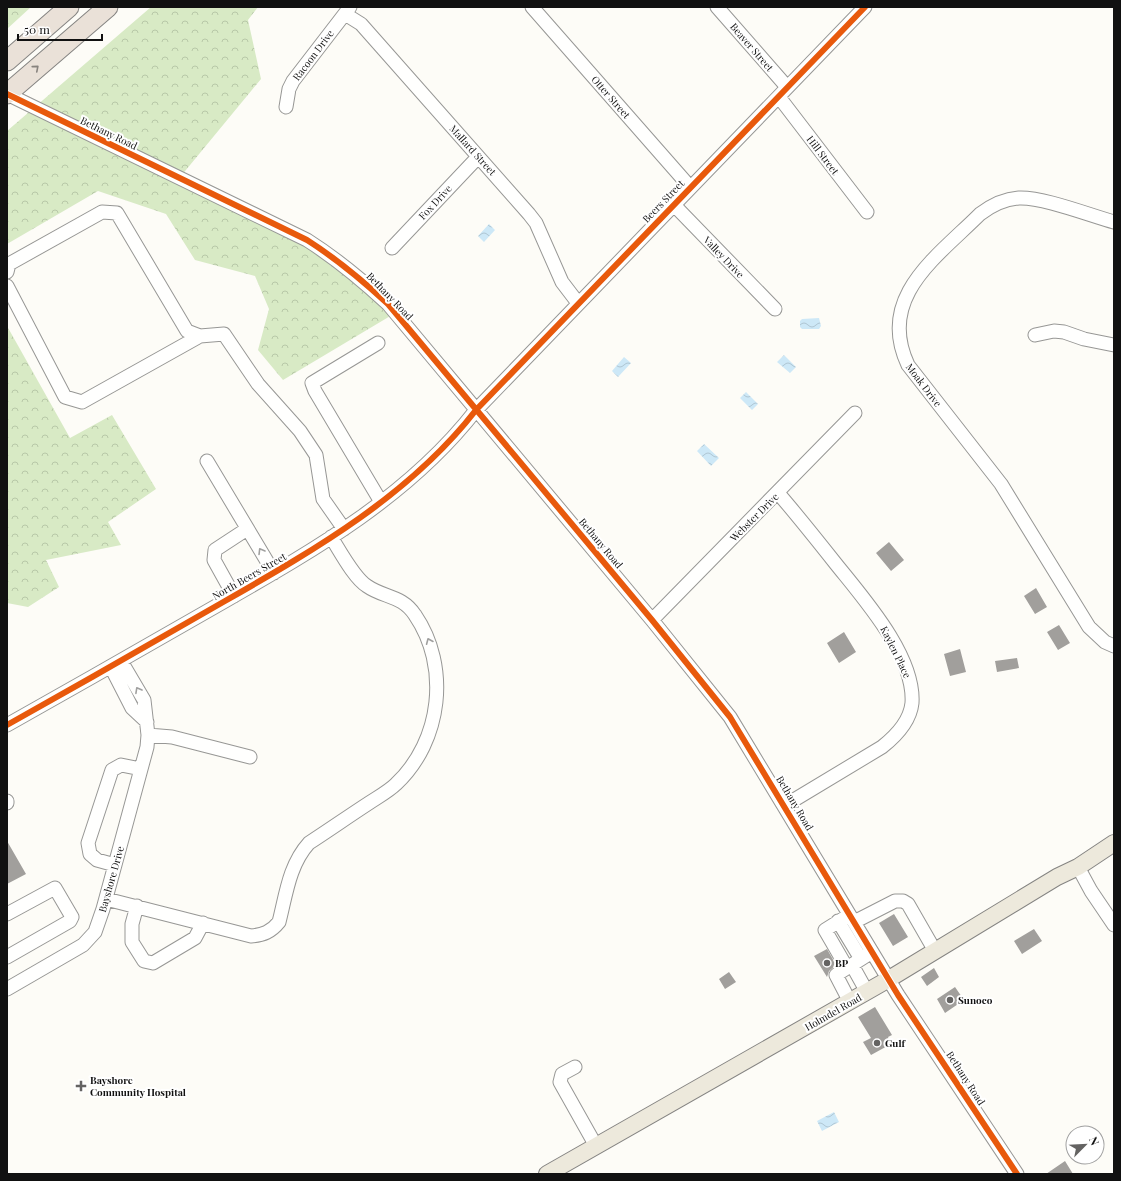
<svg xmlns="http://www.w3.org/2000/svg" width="1121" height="1181" font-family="'Playfair Display',serif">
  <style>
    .forest { fill: url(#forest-crowns) }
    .water { fill: url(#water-waves) }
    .building { fill: #a19f9c }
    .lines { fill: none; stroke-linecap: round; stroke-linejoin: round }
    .minor-casing { stroke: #979795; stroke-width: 15 }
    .major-casing { stroke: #858482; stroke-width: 18 }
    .highway-casing { stroke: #858482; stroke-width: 21 }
    .minor { stroke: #fffffe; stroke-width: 13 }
    .major { stroke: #ede9dc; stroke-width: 16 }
    .highway { stroke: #eae1d8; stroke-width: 19 }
    .cycleway-casing { stroke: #fff; stroke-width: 8 }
    .cycleway { stroke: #e8590c; stroke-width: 6 }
    .oneway { stroke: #88837e }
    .oneway2 { stroke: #a0a09f }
    .poi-dot { fill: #646362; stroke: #fff; stroke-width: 1.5 }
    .labels { text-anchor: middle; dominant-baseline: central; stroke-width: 4; stroke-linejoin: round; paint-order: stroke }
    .street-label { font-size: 10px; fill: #111; stroke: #fff }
    .poi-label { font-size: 10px; font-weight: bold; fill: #111; stroke: #fff; text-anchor: start }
  </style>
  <defs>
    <pattern id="forest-crowns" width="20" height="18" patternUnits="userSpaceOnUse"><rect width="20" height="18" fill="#d8eac5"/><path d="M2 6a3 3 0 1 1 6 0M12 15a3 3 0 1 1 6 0" fill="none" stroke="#b8c8a8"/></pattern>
    <pattern id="water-waves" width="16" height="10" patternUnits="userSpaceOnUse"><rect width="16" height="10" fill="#cde8f7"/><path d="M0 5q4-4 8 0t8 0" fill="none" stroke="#afc6d3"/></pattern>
  </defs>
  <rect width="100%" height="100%" fill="#fdfcf7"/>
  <path class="forest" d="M7,7h24l-24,22z
    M151,7h107l-10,13 13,59 -80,97 139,68 77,68 -114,68 -25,-30 11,-41 -14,-33 -60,-16 -29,-46 -68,-23 -91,53v-113z
    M7,326l63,112 42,-23 44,74 -48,33 13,23 -75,15 13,27 -31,20 -21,-4z"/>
  <path class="water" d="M489,224l6,6 -11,12 -6,-6z
    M819,318l2,8 -2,3h-17l-2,-2v-6l2,-2z
    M784,355l12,12 -6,6 -13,-11z
    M624,357l7,6 -13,14 -6,-6z
    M746,392l12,12 -6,6 -12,-12z
    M704,444l15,14 -8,8 -14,-15z
    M834,1112l5,10 -17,9 -5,-10z"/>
  <path class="building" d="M889,542l15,18 -13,11 -15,-18z
    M1036,588l11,19 -12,7 -11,-18z
    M1059,625l11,18 -12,7 -11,-18z
    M844,632l12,20 -17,11 -12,-20z
    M960,649l6,23 -16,4 -6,-22z
    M1017,658l2,10 -22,4 -2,-11z
    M7,841l19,33 -19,10z
    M894,914l14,23 -15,9 -14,-23z
    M1034,929l8,12 -20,13 -8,-13z
    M827,949l9,16 -7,6 -2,6 -13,-21z
    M934,968l5,9 -12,9 -6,-9z
    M729,972l7,10 -11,7 -6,-10z
    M955,987l9,13 -19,13 -8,-14z
    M875,1007l17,28 -4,2 3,7 -20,11 -8,-13 8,-4 -13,-21z
    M1065,1161l8,13h-27z"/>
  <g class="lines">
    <g class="minor-casing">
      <path id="minor" d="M532,7l158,180
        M717,7l70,80
        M345,14l16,10 168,190 7,9 26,59 16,21
        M7,94l300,146c30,19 55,40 81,64l264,316 78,97 168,278 119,179
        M779,97l88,115
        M286,107l3,-18 4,-8 57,-74
        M674,205l101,104
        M1114,222c-25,-7 -71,-25 -95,-24 -15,1 -27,7 -39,16 -43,43 -104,83 -72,151l93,119 88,143 16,15 9,4
        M392,248l86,-91
        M7,272l2,-8 93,-52 15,1 70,118 13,5
        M7,286l58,111 17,5 118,-66 24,-2 34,50 42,47 16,24 7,44 21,30
        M1035,335l19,-4 10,1 20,7 30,6
        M378,343l-66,40 3,8 66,111
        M207,461l67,112
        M778,493c20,23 39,47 58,71 28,35 79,92 76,139 -2,19 -16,33 -30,44l-98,59
        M234,596l-20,-36 1,-10 32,-21
        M652,620l203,-207
        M111,667l21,41 15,14
        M7,725c73,-41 145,-82 218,-124 91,-52 185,-106 251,-191l389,-403
        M148,735l24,2 78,20
        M7,801v2
        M115,865l-18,-5 -7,-6 -2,-11 24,-73 9,-5 20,4
        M1078,867l13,24 23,34
        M106,899l145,37c12,-1 20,-4 28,-14 7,-27 10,-57 30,-79 20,-13 40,-27 60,-40 9,-6 20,-12 27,-19 46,-43 54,-118 19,-169 -13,-20 -31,-17 -48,-29 -13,-8 -27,-35 -36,-49
        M137,906l-5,18v18l12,19 9,2 42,-25 8,-15
        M7,914l48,-26 17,29 -2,4 -63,36
        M838,921l23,38
        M854,922l41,-21h8l5,3 27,47
        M852,965l15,27
        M847,968l-22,-38 24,-15
        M7,989l76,-44 12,-13 8,-23 44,-162 1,-12 -4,-35 -23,-39
        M850,1002l-14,-27 36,-23
        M575,1067l-13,7 -2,8 36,64"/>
    </g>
    <g class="major-casing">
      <path id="major" d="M547,1174l342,-195 168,-102 21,-10 36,-24"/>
    </g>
    <g class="highway-casing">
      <path id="highway" d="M7,61l62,-54
        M7,94l101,-87"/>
    </g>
    <use href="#minor" class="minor"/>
    <use href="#major" class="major"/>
    <use href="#highway" class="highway"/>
    <g class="cycleway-casing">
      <path id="cycleway" d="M7,94l300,146c30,19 55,40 81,64l264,316 78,97 168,278 119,179
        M7,725c73,-41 145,-82 218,-124 91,-52 185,-106 251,-191l389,-403"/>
    </g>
    <use href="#cycleway" class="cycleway"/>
  </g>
  <defs><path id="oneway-chevron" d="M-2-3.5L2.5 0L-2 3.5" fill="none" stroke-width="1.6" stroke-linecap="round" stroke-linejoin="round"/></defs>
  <use class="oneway" href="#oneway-chevron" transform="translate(36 68) rotate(-41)"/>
  <g class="oneway2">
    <use href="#oneway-chevron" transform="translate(261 551) rotate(-121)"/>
    <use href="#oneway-chevron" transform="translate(429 641) rotate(-113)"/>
    <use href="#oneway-chevron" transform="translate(138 690) rotate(-119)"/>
  </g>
  <g class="poi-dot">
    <circle cx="827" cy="963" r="4"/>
    <circle cx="950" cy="1000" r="4"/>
    <circle cx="877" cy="1043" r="4"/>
    <path d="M79 1080h4v4h4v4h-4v4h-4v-4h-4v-4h4z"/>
  </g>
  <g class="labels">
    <g class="street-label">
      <text transform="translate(752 47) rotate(49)">Beaver Street</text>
      <text transform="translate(313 55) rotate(-53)">Racoon Drive</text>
      <text transform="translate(611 97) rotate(49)">Otter Street</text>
      <text transform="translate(109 133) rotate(26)">Bethany Road</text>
      <text transform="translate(473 150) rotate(48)">Mallard Street</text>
      <text transform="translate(823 155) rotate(53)">Hill Street</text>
      <text transform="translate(663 201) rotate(-46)">Beers Street</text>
      <text transform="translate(435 202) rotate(-47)">Fox Drive</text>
      <text transform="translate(724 257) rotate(46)">Valley Drive</text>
      <text transform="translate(390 296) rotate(46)">Bethany Road</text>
      <text transform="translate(924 385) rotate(53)">Moak Drive</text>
      <text transform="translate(754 517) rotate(-45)">Webster Drive</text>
      <text transform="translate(601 543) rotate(50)">Bethany Road</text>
      <text transform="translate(249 576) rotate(-30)">North Beers Street</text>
      <text transform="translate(896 652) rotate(64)">Kaylen Place</text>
      <text transform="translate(795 803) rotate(59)">Bethany Road</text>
      <text transform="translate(111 879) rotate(-74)">Bayshore Drive</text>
      <text transform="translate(833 1012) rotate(-30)">Holmdel Road</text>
      <text transform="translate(966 1078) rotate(57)">Bethany Road</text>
    </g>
    <g class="poi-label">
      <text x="835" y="963">BP</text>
      <text x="958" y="1000">Sunoco</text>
      <text x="885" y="1043">Gulf</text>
      <text x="90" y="1080">Bayshore<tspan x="90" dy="12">Community Hospital</tspan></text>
    </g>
  </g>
  <rect width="1121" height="1181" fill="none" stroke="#111111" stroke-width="16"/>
  <g transform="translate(1085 1145) rotate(66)"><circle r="19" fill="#ffffff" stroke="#a0a0a0"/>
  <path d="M0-3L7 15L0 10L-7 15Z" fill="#646362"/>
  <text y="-6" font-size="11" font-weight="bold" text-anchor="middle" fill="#111111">N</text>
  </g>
  <path d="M18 34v6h84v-6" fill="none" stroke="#111111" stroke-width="2"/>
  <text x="24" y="34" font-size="12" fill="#111111" stroke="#ffffff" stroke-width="3" paint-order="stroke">50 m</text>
</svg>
